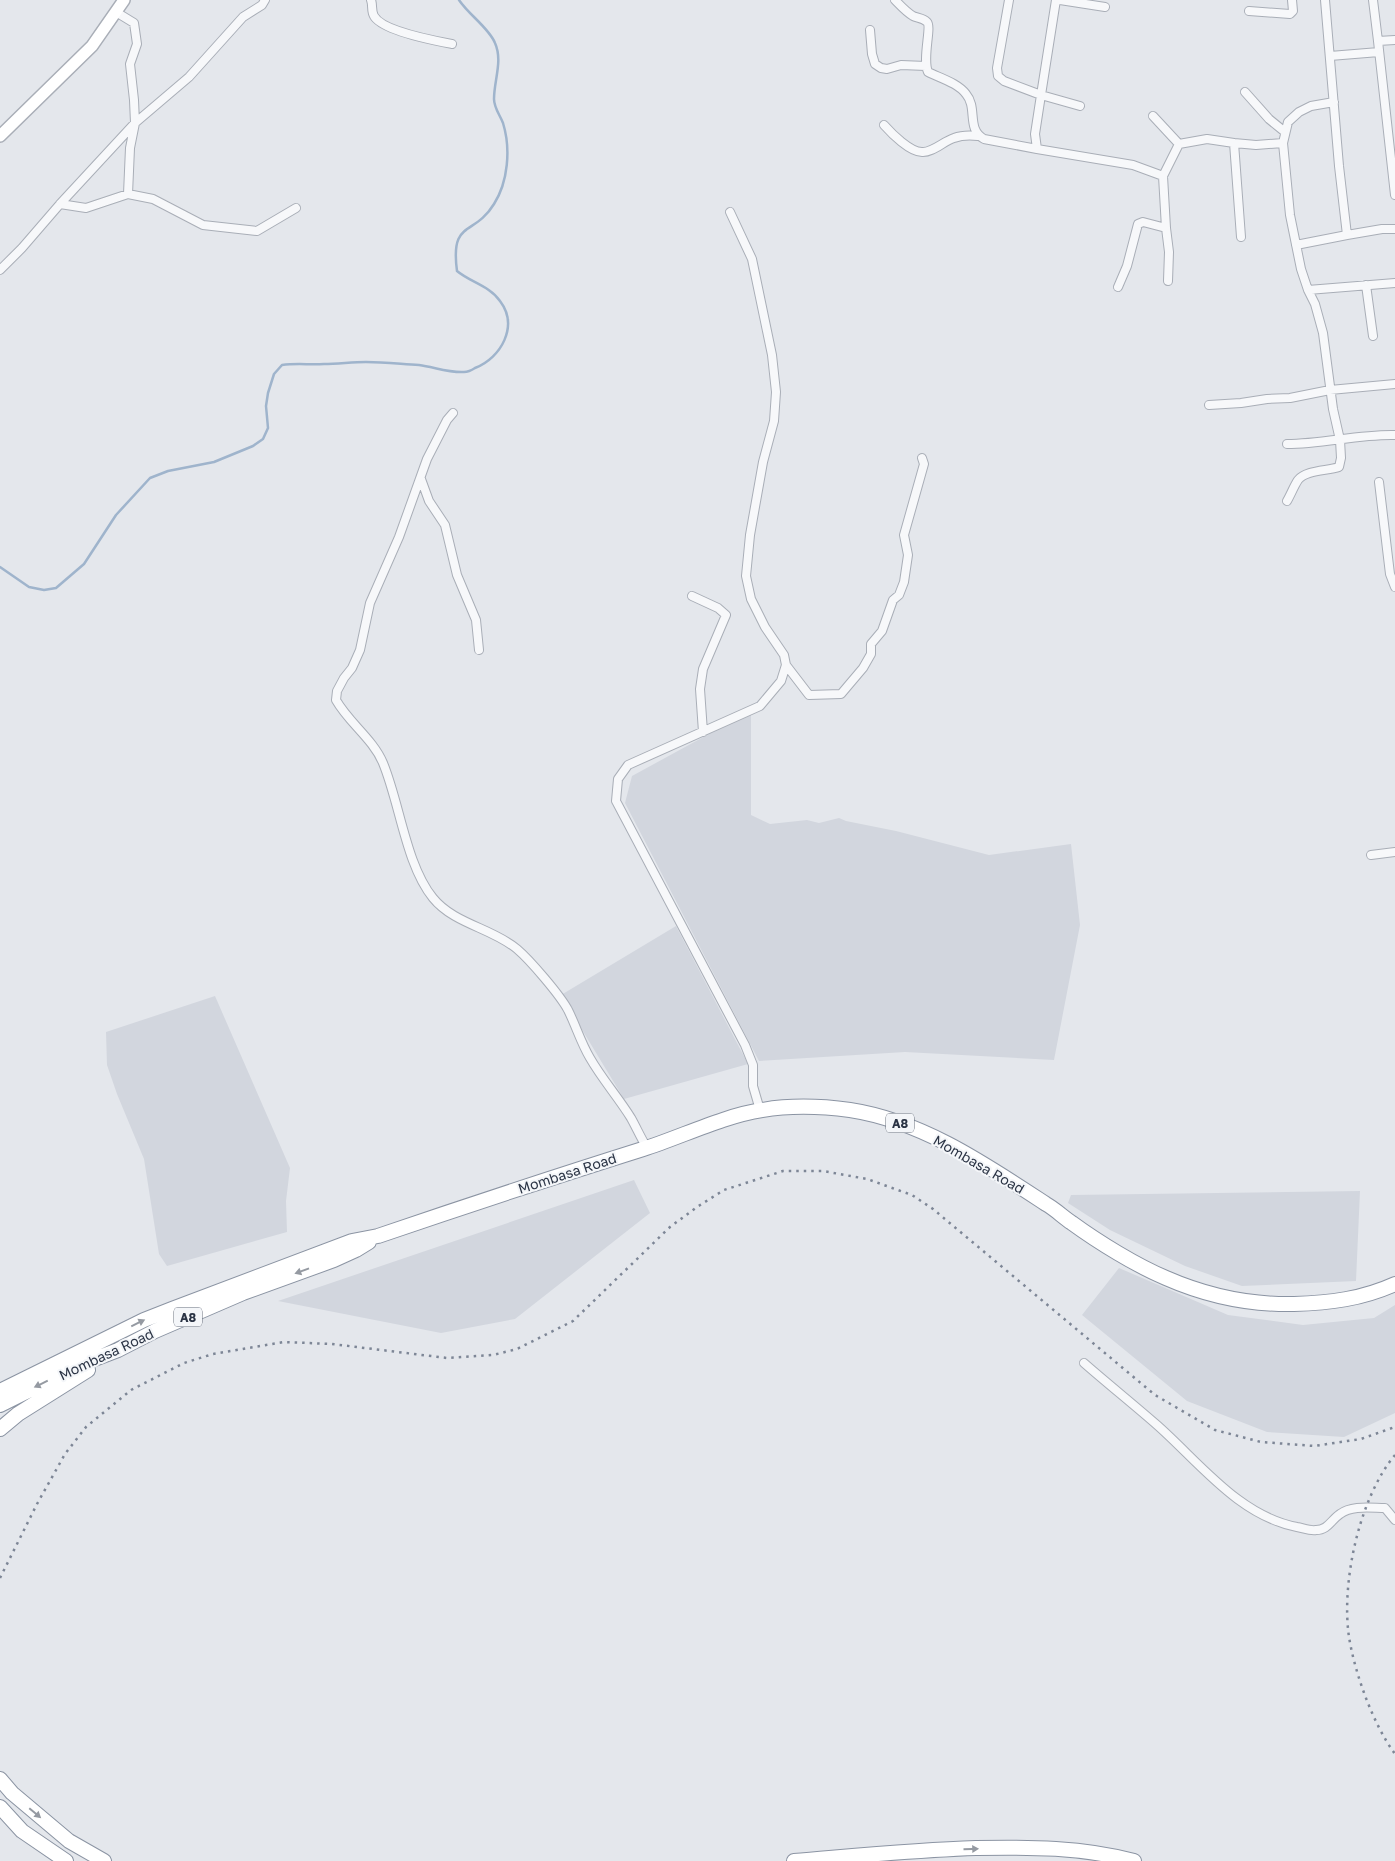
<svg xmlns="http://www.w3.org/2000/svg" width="1395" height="1861" font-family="'Golos Text',sans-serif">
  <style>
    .built { fill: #d2d6de }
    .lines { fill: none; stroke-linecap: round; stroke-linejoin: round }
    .stream { stroke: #9fb4cc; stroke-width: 2.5 }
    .minor-casing { stroke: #a9aeb7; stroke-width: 10 }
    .secondary-casing { stroke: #a9aeb7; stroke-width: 14 }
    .trunk-casing { stroke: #8b94a3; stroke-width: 16 }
    .minor { stroke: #f7f8fa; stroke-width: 8 }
    .secondary { stroke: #fff; stroke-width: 11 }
    .trunk { stroke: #fff; stroke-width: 14 }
    .rail { stroke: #7d8696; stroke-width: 2.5; stroke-dasharray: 2.5 5; stroke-linecap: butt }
    .oneway { fill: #959aa2 }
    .labels { text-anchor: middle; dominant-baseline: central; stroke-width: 4; stroke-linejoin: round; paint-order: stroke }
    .shield { fill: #f4f6f9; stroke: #676e7b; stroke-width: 1 }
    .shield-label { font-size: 12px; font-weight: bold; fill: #2b3445 }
    .street-label { font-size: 14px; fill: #2b3445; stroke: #f4f6f9 }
  </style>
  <rect width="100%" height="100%" fill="#e4e7ec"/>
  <path class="built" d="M751,711v104l19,9 37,-4 12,3 20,-5 7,3 50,10 93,24 82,-11 9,81 -26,135 -149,-8 -146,9 -134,-258 7,-27z
    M676,926l72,138 -124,35 -63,-104z
    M215,996l75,172 -4,33 1,31 -120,34 -8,-12 -15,-95 -27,-65 -10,-29 -1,-33z
    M634,1180l16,33 -135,106 -74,14 -163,-32z
    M1360,1191l-4,90 -114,5 -57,-20 -75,-36 -42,-27 3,-8z
    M1119,1268l109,47 75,10 71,-7 21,-13v108l-51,24 -77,-5 -80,-31 -105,-86z"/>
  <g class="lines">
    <path class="stream" d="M0,567l29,20 15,3 12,-2 28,-24 32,-49 34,-37 18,-7 46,-9 39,-16 10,-7 5,-11 -2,-22 2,-13 6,-19 8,-9c15,-2 28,0 42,-1 14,0 28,-2 42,-2 18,0 35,2 53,3 15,2 30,8 45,7 4,0 8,-2 11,-4 26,-10 44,-42 25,-67 -10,-15 -30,-19 -43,-30 -7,-52 17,-34 37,-67 14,-22 17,-55 9,-81 -3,-8 -9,-15 -9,-24 0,-19 9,-38 1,-56 -6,-15 -26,-28 -36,-43"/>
    <g class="minor-casing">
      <path id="minor" d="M371,0c2,5 0,11 3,16 8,15 62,25 78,28
        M895,0c5,5 11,12 18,16 4,2 10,2 14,6 5,5 -5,36 1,50 12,6 30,11 38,22 12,14 0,35 18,45l53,10
        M1009,0l-12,68 1,8 6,5 37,14 -6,39 2,15 96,16 30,11 16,-32 28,-5 27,4
        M1056,0l-15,95 39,11
        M1060,0l45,7
        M1325,0l14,166 8,69 35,-6h13
        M1373,0l5,41 17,-1
        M1249,11l41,3 3,-3 -1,-11
        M116,12l18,11 3,21 -7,20 4,36 1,23 -5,25 -2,46
        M870,30l2,24 3,10 6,4 6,1 14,-4 25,1
        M1378,41l17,154
        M1330,56l49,-4
        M1245,92l24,27 16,13
        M1153,116l26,28
        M884,125c8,9 26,27 38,27 10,1 22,-11 32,-14 8,-3 16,-3 24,-2
        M60,204l26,4 42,-14 25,5 50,26 54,6 39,-23
        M730,212l22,47 20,96 4,37 -2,29 -11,41 -13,73 -4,41 5,23 14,28 19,28 2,10 -5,16 -21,25 -132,59 -10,14 -2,22 129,244 8,20v21l7,24
        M1166,228l3,24 -1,29
        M1241,237l-7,-94 22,2 27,-2
        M1296,245l51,-10
        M0,270l22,-22 38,-44 75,-81 54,-46 54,-60 19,-12 3,-5
        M1366,285l7,51
        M1118,287l9,-21 11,-42 5,-2 23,6 -3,-52
        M1308,290l87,-7
        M1209,405l32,-2 26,-4 23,-1 40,-8 65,-6
        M453,413l-6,7 -20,39 -28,78 -29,66 -10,47 -8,18 -8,10 -7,13 -1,9c13,23 37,39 47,63 17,41 23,102 50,135 21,26 59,30 84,51 13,11 43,46 51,61 8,16 13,33 22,48 12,21 28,39 41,60 5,9 10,20 16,30
        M1287,444c36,0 72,-10 108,-9
        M421,479l8,22 16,24 12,50 19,45 3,30
        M1379,482l11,92 5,13
        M1287,501c4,-7 7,-15 11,-21 8,-10 29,-9 41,-13l2,-9 -1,-18 -7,-31 -10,-76 -8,-29 -7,-14 -7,-21 -11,-54 -7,-72 5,-21 11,-10 12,-6 23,-4
        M692,596l26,12 8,7 -23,54 -3,20 3,43
        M786,665l23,30 32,-1 22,-26 8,-14v-10l11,-13 11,-31 6,-5 5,-13 4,-27 -4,-20 20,-71 -2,-6
        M1371,855l24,-3
        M1084,1363c24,21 49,41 73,62 42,37 82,91 140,102 6,1 13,4 19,3 12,0 15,-10 24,-16 12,-9 31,-6 45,-6l10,12"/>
    </g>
    <g class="secondary-casing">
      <path id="secondary" d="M0,136l92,-90 32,-46"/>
    </g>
    <g class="trunk-casing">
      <path id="trunk" d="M0,1391l144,-71 28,-11 180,-68 26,-5c88,-30 176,-59 265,-87 38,-12 80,-33 119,-39 29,-5 59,-4 88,0 72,11 135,54 196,94 9,5 17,13 26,19 26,19 65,43 94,55 41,18 83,27 128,26 35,-1 68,-5 101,-20
        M0,1405l84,-42 34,-13 37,-19 88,-38 91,-33 22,-10 13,-8
        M0,1429l18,-15 70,-44
        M0,1779l12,14 57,48 35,20
        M0,1807l22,24 44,30
        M794,1861c61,-5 121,-11 182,-13 53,-1 107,-1 158,13"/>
    </g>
    <use href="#minor" class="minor"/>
    <use href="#secondary" class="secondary"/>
    <use href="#trunk" class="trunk"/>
    <path class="rail" d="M1395,1455c-36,43 -54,128 -46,182 6,37 24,87 46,117
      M0,1578l37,-74 28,-50 21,-27 45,-37 53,-27 29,-9 71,-12 48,2 115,14 46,-3 24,-6 56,-28 97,-94 27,-20 27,-17 59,-19h40l44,8 45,16 21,14 222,186 60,35 46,12 53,4 47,-7 34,-12"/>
  </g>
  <defs><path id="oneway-solid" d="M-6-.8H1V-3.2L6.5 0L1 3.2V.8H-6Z" transform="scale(1.25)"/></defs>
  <g class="oneway">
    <use href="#oneway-solid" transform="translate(302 1271) rotate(160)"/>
    <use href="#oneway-solid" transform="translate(138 1323) rotate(-26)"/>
    <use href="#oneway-solid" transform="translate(41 1384) rotate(154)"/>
    <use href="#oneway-solid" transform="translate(35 1813) rotate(40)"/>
    <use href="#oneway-solid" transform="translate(971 1849) rotate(-2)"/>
  </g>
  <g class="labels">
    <g class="shield">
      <rect x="886" y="1113.5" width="28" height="19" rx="4"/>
      <rect x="174" y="1307.5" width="28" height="19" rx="4"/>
    </g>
    <g class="shield-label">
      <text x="900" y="1123">A8</text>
      <text x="188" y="1317">A8</text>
    </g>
    <g class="street-label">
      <text transform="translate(979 1164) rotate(30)">Mombasa Road</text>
      <text transform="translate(567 1173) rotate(-18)">Mombasa Road</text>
      <text transform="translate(106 1354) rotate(-25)">Mombasa Road</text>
    </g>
  </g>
</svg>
